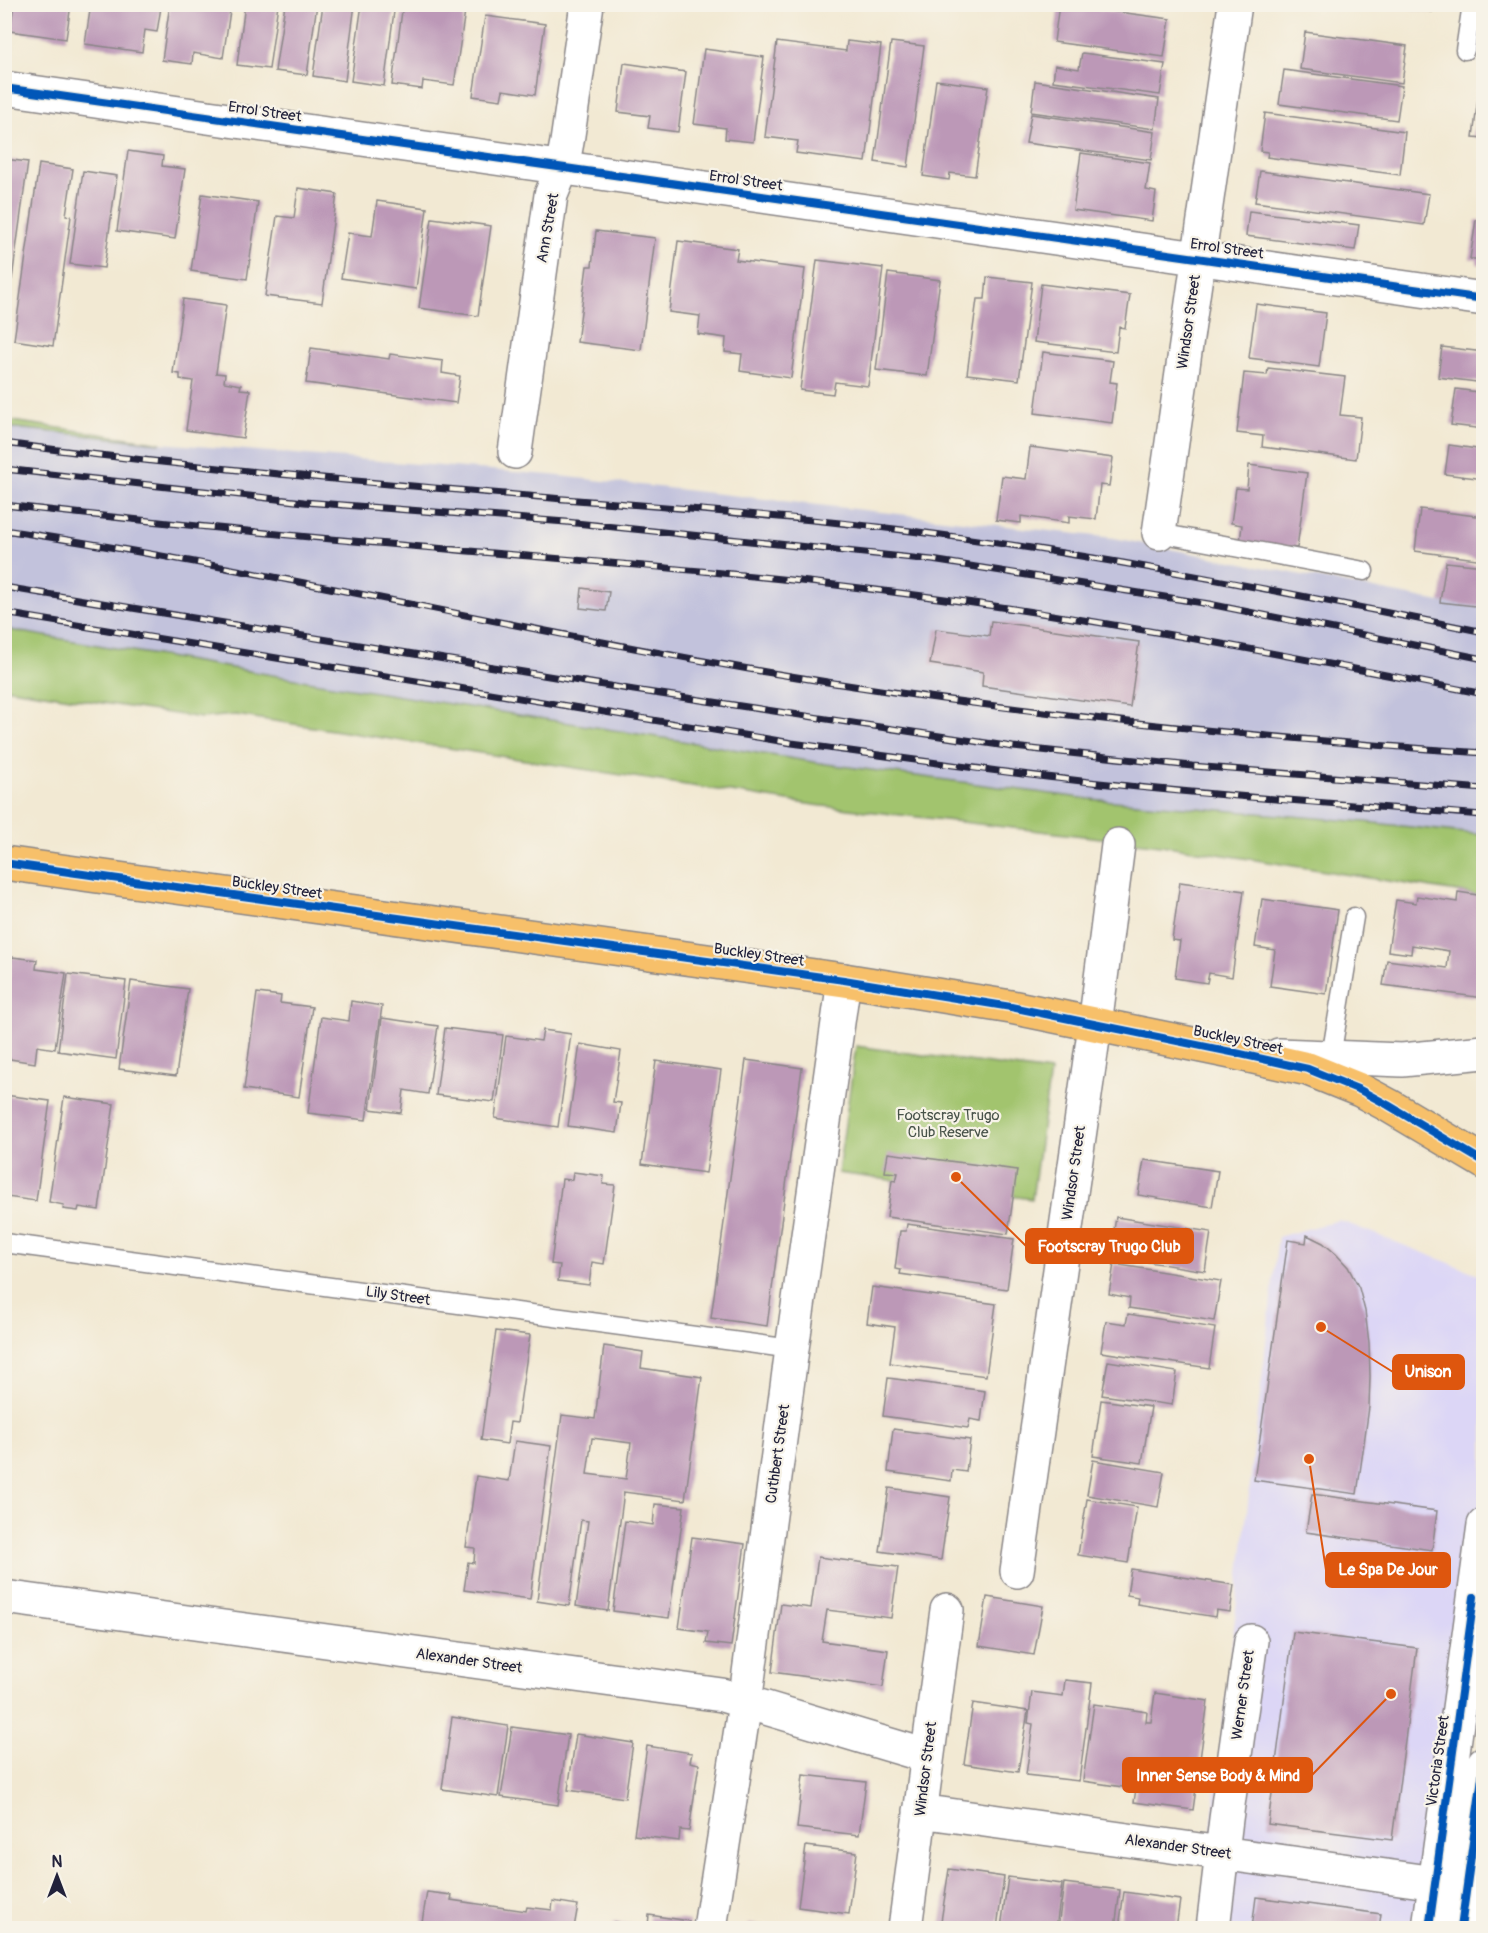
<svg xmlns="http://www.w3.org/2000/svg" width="1488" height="1933" font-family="Pangolin,sans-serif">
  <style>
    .built { fill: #dcd6f6 }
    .industrial { fill: #c2c2dc }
    .green { fill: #a2c46e; stroke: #627354; stroke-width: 1.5 }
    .building { fill: #bc98b7; fill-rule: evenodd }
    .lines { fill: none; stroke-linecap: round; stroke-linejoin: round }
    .service-casing { stroke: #8a8687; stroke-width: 21 }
    .minor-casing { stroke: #8a8687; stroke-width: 36 }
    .tertiary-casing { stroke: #8a8687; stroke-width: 36 }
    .primary-casing { stroke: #8a8687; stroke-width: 36 }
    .service { stroke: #fff; stroke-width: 18 }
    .minor { stroke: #fff; stroke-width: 33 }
    .tertiary { stroke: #fff; stroke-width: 33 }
    .primary { stroke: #f7c06b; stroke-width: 33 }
    .rail-casing { stroke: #22223b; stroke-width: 7 }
    .rail { stroke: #f7f3e8; stroke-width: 4.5; stroke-dasharray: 14; stroke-linecap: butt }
    .cycleway-casing { stroke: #f7f3e8; stroke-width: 11 }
    .cycleway { stroke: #0057b8; stroke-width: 8 }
    .labels { text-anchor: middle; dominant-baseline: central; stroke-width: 4.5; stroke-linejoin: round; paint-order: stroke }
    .street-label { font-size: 15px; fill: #22223b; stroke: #f7f3e8 }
    .park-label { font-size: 15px; fill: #48534a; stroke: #f7f3e8 }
    .leader { fill: none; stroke: #de560e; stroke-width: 2 }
    .callout-dot { fill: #de560e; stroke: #f7f3e8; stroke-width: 2 }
    .callout { fill: #de560e; stroke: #de560e; stroke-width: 2 }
    .callout-label { font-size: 16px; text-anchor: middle; font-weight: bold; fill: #fff }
  </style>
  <rect width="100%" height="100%" fill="#f7f3e8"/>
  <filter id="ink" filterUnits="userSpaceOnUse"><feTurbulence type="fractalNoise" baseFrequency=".0167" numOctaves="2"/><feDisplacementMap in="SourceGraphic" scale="12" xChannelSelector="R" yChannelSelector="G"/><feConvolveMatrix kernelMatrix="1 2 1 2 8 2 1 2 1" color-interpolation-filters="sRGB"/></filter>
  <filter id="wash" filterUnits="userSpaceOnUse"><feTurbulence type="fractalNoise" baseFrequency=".008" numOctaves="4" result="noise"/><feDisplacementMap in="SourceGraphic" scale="24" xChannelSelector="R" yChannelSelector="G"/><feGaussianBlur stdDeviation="1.35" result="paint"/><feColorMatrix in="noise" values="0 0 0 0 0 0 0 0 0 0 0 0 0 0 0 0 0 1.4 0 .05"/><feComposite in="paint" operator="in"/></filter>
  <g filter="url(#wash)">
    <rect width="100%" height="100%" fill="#f2e9d3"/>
    <path class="built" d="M1339,1220l144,56v216l-54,436h-229l78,-691z"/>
    <path class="industrial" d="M4,420l157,23 389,32 564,63 326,64 43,5v289l-322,-51 -347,-40 -578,-90 -35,3 -196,-30z"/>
    <path class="green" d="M5,420l156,23 -156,-16z
      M4,629l315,54 507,81 263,35 276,23 118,13v61l-322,-51 -347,-40 -578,-90 -35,3 -196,-30z
      M856,1046l194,26 -18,127 -194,-26z"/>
    <g id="blocks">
      <path class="building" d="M14,4h57l-5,35 -56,-8z
        M91,4h58l12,3 -4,25 -12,-2 -3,22 -57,-8z
        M170,4h61l-8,54 -30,-5 -1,11 -30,-4z
        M245,4h33l-9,65 -32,-4z
        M285,4h32l-10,71 -32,-4z
        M323,4h32l-10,77 -32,-5z
        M362,4h33l-11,82 -33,-5z
        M403,4h63l-12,81 -31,-4 -1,8 -30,-4z
        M1059,4l111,15 -6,38 -110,-15z
        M1413,4h20l-1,8 -20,-3z
        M485,16l60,8 -10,71 -32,-5 -2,10 -28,-4z
        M1305,32l102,14 -5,37 -102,-14z
        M847,41l34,4 -15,117 -70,-9 2,-12 -33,-4 12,-95 69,9z
        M891,42l33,4 -16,121 -33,-5z
        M704,49l60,8 -11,85 -28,-3 1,-11 -32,-4z
        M1082,53l83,11 -5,31 -107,-14 2,-16 24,4z
        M624,63l62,9 -8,60 -30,-4 2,-12 -32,-4z
        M1284,70l118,16 -5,34 -118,-16z
        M936,80l52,7 -13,89 -25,-3 -1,7 -26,-4z
        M1035,81l124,18 -4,30 -124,-17z
        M1478,98l6,1v39l-11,-1z
        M1265,113l140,19 -5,43 -133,-18 1,-5 -8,-1z
        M1031,114l124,18 -4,28 -125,-17z
        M128,151l35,5 -1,10 23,3 -10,70 -58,-8z
        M1081,153l69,10 -4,27 10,2 -4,29 -79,-11z
        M4,159l24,3 -16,117 -8,-1z
        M39,164l34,5 -7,46 5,1 -18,130 -39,-6z
        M83,171l34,5 -13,92 -34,-4z
        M1260,171l169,23 -5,31 -169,-23z
        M298,188l39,6 -15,109 -57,-7 12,-80 17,2z
        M202,194l56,8 -11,77 -56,-8z
        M377,201l50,7 -11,81 -75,-11 7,-45 24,3z
        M1249,211l110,14 -4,25 -109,-14z
        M432,218l59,8 -13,90 -59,-8z
        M1476,220l8,1v44l-7,-1v-5h-7z
        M596,231l59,7 -14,112 -64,-8 10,-76h5z
        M678,241l60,8 -2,11 69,9 -14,109 -51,-7 2,-17 -17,-2 1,-14 -28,-4 2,-18 -31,-4z
        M817,260l66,8 -15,118 -33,-4 -2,12 -33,-4z
        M888,273l52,7 -13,96 -51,-6z
        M987,277l45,5 -13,98 -52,-6 10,-75h8z
        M1041,284l89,11 -5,33 -6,-1 -3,25 -82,-10z
        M183,299l43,6 -10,68 9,1 -1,8 17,3 -1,4 10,1 -7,48 -57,-8 7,-49 -13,-2v-5l-7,-1z
        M1256,304l70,9 -7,54 -70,-9z
        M1442,347l42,5v31l-46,-6z
        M311,348l78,11 1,-5 53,7 -1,12 18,3 -4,27 -150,-20z
        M1043,352l70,9 -3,21 7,1 -5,40 -77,-10z
        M1268,368l77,9 -5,38 21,2 -5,42 -94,-12 1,-11 -26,-3 7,-60 23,2z
        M1456,389l28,4v36l-33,-4z
        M1449,445l35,5v29l-39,-5z
        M1030,447l83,11 -4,28 -9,-1 -4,34 -27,-3v7l-48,-7v7l-25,-3 6,-44 24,3z
        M1249,465l58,8 -10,75 -57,-6 2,-17 -11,-2 5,-35 11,1z
        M1420,509l64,8v43l-69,-9z
        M1446,562l38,4v41l-44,-5z
        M582,588l27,4 -3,19 -26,-3z
        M991,621l148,21 -9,65 -148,-21 1,-14 -53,-8 6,-35 53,7z
        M1180,882l64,9 -12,86 -23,-4 -2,10 -32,-5 5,-37 -8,-1z
        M1458,892l26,4v102l-101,-13 4,-25 60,8 2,-17 -37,-6 -1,9 -23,-3 8,-51 20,3 1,-7 40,6z
        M1262,899l76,11 -12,84 -56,-8 5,-36 -20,-3z
        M12,957l25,3 -1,9 30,4 -11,76 -18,-3 -2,17 -31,-5v-49z
        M68,974l58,7 -10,78 -58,-8z
        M131,981l57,8 -12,87 -57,-7z
        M257,993l24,3 -1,7 32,4 -13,90 -55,-8z
        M351,1001l31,5 -16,114 -58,-7 13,-96 28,4z
        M382,1018l56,8 -10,68 -24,-4 -3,23 -31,-4z
        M445,1028l58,7 -9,67 -58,-7z
        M543,1030l28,4 -13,93 -63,-9 11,-82 35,5z
        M580,1044l41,7 -8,51 8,1 -4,30 -49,-7z
        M746,1060l56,8 -35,258 -56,-8z
        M656,1061l65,9 -15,103 -64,-9z
        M4,1095l46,6 -14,100 -29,-4v4h-3z
        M64,1097l50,7 -15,106 -20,-3 -1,4 -15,-2 1,-4 -15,-3z
        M888,1153l129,17 -9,64 -121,-17 5,-37 4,1 2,-8 -13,-1z
        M1144,1160l74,11 -6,36 -74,-12z
        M573,1172l31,4 -1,8 12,1 -11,79 -12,-2 -3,23 -31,-4 2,-16 -9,-1 11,-85 10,1z
        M1116,1217l95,15 -6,39 -95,-15z
        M907,1224l107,15 -7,50 -107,-15 1,-4 -6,-1 5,-38h6z
        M1307,1235l16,8 13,11 12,13 11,21 6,23 4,32 1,33 -1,31 -12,87 -103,-14 34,-240 18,3z
        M1114,1264l107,17 -7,40 -85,-13 1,-10 -21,-4z
        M872,1287l124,17 -10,72 -96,-13 5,-36 -28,-4z
        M1128,1314l87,14 -6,40 -108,-16 5,-31 20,3z
        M496,1331l34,4 -13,88 -7,-1 -3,22 -26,-4z
        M604,1346l39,6 -2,16 61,9 -17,123 -61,-8 -16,119 -32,-5 12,-85 -7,-1 -12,86 -32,-5 25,-186 33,4zM592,1438l39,5 -5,36 -39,-5z
        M1108,1361l69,11 -5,33 -70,-10z
        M888,1378l97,13 -4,30 -11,-2 -2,9 -85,-12z
        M1101,1400l50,7 -9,56 -49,-7z
        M893,1429l77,11 -4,32 -14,-2 -1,11 -63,-9z
        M515,1441l36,5 -21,153 -66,-9 4,-28 6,1 1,-15 -9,-1 10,-71 33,5z
        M1093,1460l71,12 -6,35 -71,-12z
        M889,1488l61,9 -9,63 -61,-9z
        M1312,1494l125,17 -5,39 -126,-18z
        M1087,1499l50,8 -9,56 -50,-8z
        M655,1504l29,3 -15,111 -56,-7 12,-90 28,4z
        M692,1537l53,7 -14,102 -25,-3 2,-11 -29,-4z
        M818,1557l80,10 -7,51 -64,-8 -5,31 66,9 -5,37 -111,-15 9,-68 30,4z
        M1131,1569l103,16 -4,27 -14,-2 -1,7 -78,-13 1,-7 -11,-2z
        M987,1597l56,9 -9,49 -55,-9z
        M1293,1632l124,16 -25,192 -124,-16z
        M1065,1680l27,3 -13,98 -53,-6 7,-51 -5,-1 4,-31 31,4z
        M1155,1693l53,8 -15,109 -59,-8 2,-13 -53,-8 11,-77 53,8 -1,10h5z
        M973,1703l55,8 -10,61 -54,-8z
        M452,1717l56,9 -10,71 -56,-8z
        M512,1727l56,8 -10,70 -57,-8z
        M576,1734l57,9 -8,55 -57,-8z
        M647,1746l45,7 -2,9 9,2 -10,67 -9,-1 -1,11 -45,-6z
        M803,1775l63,7 -7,53 -62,-7z
        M806,1846l51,6 -8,62 -51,-7z
        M949,1869l55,8 -7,51h-57z
        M1008,1877l54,7 -6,44h-55z
        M1064,1883l56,7 -5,38h-57z
        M427,1892l25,3 -1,5 75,11 1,-4 25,3 1,-9 25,4 -4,23h-153z
        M1124,1892l56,8 -4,28h-57z
        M1256,1897l125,17 -2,14h-127z
        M649,1915l40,6 -1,7h-74v-6l34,4z
        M749,1924l21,3v1h-22z"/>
    </g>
  </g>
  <g filter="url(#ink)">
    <use href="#blocks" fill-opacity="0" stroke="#8a8687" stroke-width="1.5"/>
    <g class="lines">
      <g class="service-casing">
        <path id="service" d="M1465,50l7,-46
          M1159,533l205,38
          M1330,1063l24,-146
          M4,1243l788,106"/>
      </g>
      <g class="minor-casing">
        <path id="minor" d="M4,88l1480,211
          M515,452l36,-257 11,-27 5,-26 20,-138
          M1159,533l76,-529
          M1017,1571l78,-546 23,-180
          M4,1597l718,98 205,61
          M920,1811l516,72
          M710,1928l35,-225 47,-354 52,-369
          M905,1928l42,-318
          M1213,1928l13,-109 25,-178"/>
      </g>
      <g class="tertiary-casing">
        <path id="tertiary" d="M1279,1055l123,5 82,-8
          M1429,1928l55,-403
          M1461,1928l23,-165"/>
      </g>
      <g class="primary-casing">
        <path id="primary" d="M4,863l840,117 167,27 225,46 72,16 52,21 28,15 96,57"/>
      </g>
      <use href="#service" class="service"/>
      <use href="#minor" class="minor"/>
      <use href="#tertiary" class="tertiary"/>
      <use href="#primary" class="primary"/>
      <g class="rail-casing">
        <path id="rail" d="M4,443c186,25 373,40 560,56 105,8 210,16 314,28 204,24 405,65 606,105
          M4,469l300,33 262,20 366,38 277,44 275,55
          M4,505c132,15 264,29 396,40 167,15 334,26 500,48 196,25 390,63 584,101
          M4,530c256,38 508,99 762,142 237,40 477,65 718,81
          M4,587l630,103 379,57 179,19 292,23
          M4,613l788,130c102,14 204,29 307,40 128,14 256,22 385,32"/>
      </g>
      <use href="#rail" class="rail"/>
      <g class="cycleway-casing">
        <path id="cycleway" d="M4,88l1480,211
          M4,863l840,117 167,27 225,46 72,16 52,21 28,15 96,57
          M1429,1928l45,-331
          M1461,1928l23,-165"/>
      </g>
      <use href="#cycleway" class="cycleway"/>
    </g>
  </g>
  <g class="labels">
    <g class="street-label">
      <text transform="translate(265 112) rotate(8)">Errol Street</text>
      <text transform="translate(746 181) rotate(8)">Errol Street</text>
      <text transform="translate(548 228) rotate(-80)">Ann Street</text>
      <text transform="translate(1227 249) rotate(8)">Errol Street</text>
      <text transform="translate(1189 322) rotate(-82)">Windsor Street</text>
      <text transform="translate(277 888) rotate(8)">Buckley Street</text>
      <text transform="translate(759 955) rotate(8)">Buckley Street</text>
      <text transform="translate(1238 1040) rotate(12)">Buckley Street</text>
      <text transform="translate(1074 1173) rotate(-82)">Windsor Street</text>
      <text transform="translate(398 1296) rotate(8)">Lily Street</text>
      <text transform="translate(778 1454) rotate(-82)">Cuthbert Street</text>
      <text transform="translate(469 1661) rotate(8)">Alexander Street</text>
      <text transform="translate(1243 1695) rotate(-82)">Werner Street</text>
      <text transform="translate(1438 1761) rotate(-82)">Victoria Street</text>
      <text transform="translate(926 1769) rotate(-83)">Windsor Street</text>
      <text transform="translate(1178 1847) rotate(8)">Alexander Street</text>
    </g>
    <g class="park-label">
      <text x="948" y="1115">Footscray Trugo<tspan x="948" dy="17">Club Reserve</tspan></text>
    </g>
  </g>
  <path class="leader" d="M956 1177L1026 1246M1321 1327L1393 1372M1309 1459L1326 1570M1391 1694L1312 1775"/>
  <g class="callout-dot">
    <circle cx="956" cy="1177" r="6"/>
    <circle cx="1321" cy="1327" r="6"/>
    <circle cx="1309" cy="1459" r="6"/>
    <circle cx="1391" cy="1694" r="6"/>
  </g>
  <g class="callout">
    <rect x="1026" y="1229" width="167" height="34" rx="6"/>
    <rect x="1393" y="1355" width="71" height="34" rx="6"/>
    <rect x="1326" y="1553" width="124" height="34" rx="6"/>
    <rect x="1123" y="1758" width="189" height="34" rx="6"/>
  </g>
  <g class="callout-label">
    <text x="1109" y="1252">Footscray Trugo Club</text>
    <text x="1428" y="1377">Unison</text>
    <text x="1388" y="1575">Le Spa De Jour</text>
    <text x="1218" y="1781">Inner Sense Body &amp; Mind</text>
  </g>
  <rect width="1488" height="1933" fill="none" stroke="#f7f3e8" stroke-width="24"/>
  <g transform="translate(57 1876)" stroke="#f7f3e8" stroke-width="4.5" paint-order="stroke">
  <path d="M0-4.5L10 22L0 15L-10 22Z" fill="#22223b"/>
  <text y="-9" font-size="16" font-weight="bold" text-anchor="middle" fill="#22223b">N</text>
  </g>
</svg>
